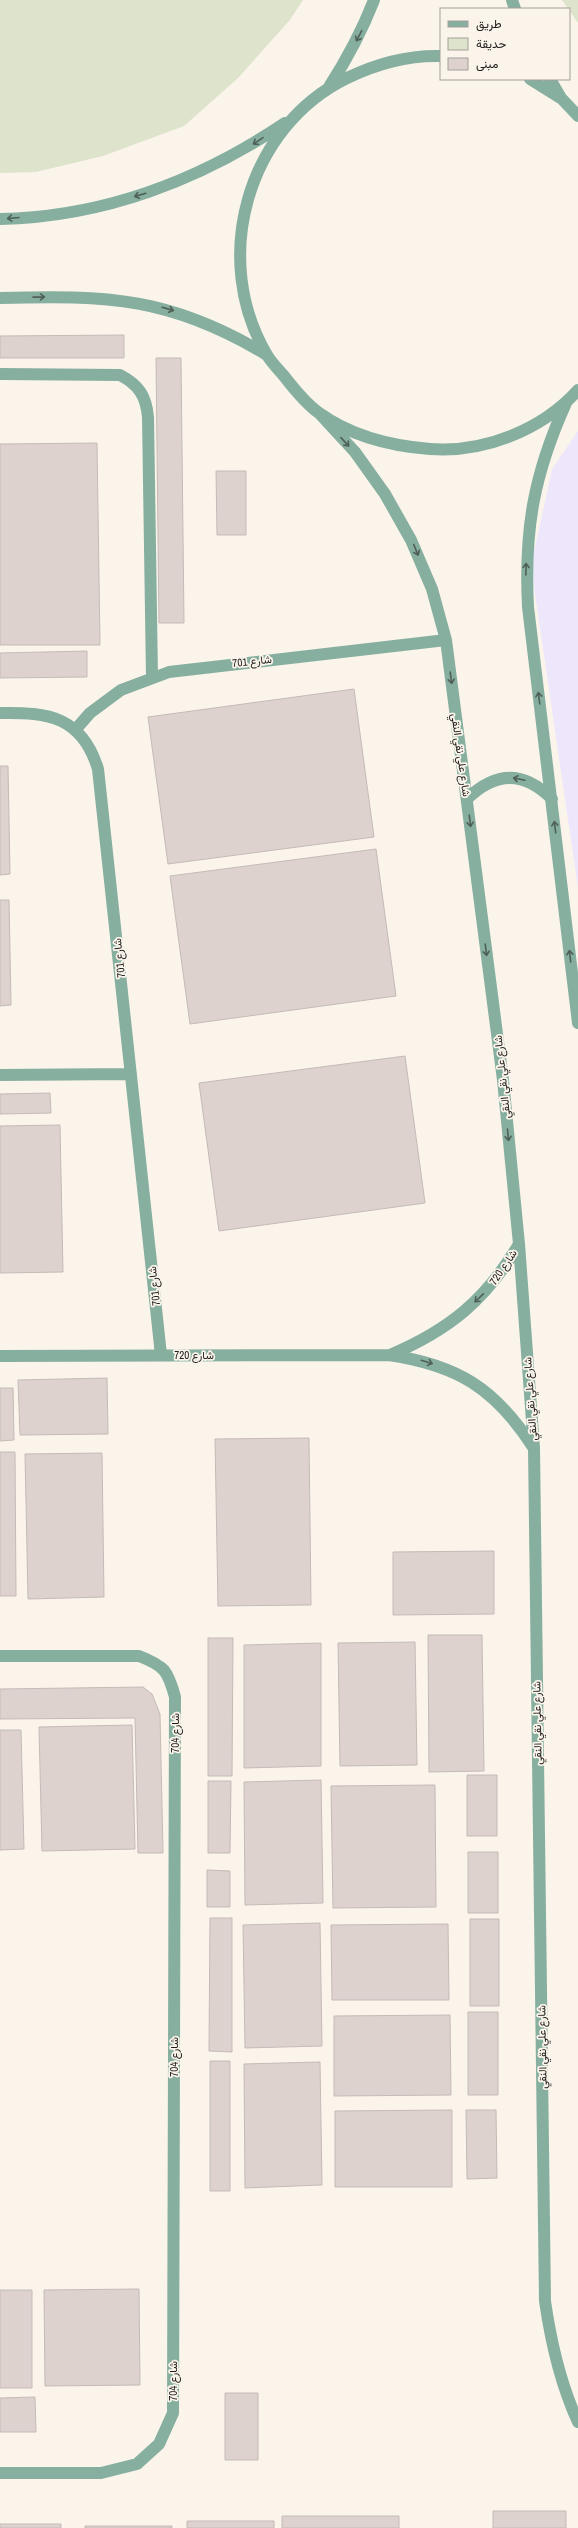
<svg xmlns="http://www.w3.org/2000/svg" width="578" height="2528" font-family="'Archivo Narrow',Vazirmatn,sans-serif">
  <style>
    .commercial { fill: #eee7fc }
    .green { fill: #dde4cb }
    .building { fill: #ded2cf; stroke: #c5bab7 }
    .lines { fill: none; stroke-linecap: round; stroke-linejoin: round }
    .minor { stroke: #86af9f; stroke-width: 12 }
    .oneway { stroke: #4f6058 }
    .labels { text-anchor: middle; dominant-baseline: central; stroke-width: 3.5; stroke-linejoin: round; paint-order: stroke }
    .street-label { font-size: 11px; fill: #22201d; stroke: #faf4eb }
  </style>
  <rect width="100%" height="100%" fill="#faf4eb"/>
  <path class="commercial" d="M578,431v457l-47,-322 21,-97z"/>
  <path class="green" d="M0,0h303l-14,21 -51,57 -54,48 -81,30 -67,16 -36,1z
    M562,0h16v23z"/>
  <path class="building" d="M124,335v23h-124v-22z
    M156,358h25l3,265h-25z
    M97,443l3,202h-100v-201z
    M216,471h30v64h-29z
    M87,651v26l-87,1v-25z
    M354,689l20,148 -206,27 -20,-147z
    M0,766h8l2,108 -10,1z
    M376,849l20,147 -206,28 -20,-148z
    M0,900h9l2,105 -11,1z
    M405,1056l20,147 -206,28 -20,-148z
    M50,1093l1,20 -51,1v-20z
    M60,1125l3,147 -63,1v-147z
    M107,1378l1,56 -88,1 -2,-55z
    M0,1388h13l1,52 -14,1z
    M309,1438l2,167 -93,1 -3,-167z
    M0,1452h15l1,144h-16z
    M102,1453l2,144 -76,2 -3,-145z
    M494,1551v63l-101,1v-63z
    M428,1635h54l2,136 -55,1z
    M208,1638h25l-1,138h-24z
    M415,1642l2,123 -77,1 -2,-123z
    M321,1643v123l-77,2v-123z
    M143,1687l9,7 8,20 3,139h-25l-3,-135 -135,1v-30z
    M132,1725l3,124 -93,2 -3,-124z
    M0,1730h21l3,119 -24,1z
    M467,1775h30v61h-30z
    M321,1780l2,123 -78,2 -1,-123z
    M208,1781h23l-1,72h-22z
    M435,1785l1,122 -103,1 -2,-122z
    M468,1852h30v61h-30z
    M207,1870l23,1v36h-23z
    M210,1918h22v134l-23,-1z
    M470,1919h29v87h-29z
    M320,1923l2,123 -77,2 -2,-123z
    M448,1924l1,76h-117l-1,-75z
    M468,2012h30v83h-30z
    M450,2015l1,80 -117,1v-80z
    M210,2061h20v130h-20z
    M320,2062l2,123 -77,3 -1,-124z
    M452,2110v77h-117v-76z
    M466,2110h30l1,68 -30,1z
    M139,2289l1,96 -95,1 -1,-96z
    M0,2290h32v98h-32z
    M225,2393h33v67h-33z
    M35,2397l1,35h-36v-34z
    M493,2511h73v17h-73z
    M282,2516h117v12h-117z
    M187,2521h87v7h-87z
    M0,2524h61v4h-61z
    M85,2526h87v2h-87z"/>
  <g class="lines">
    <path class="minor" d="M512,0l3,9
      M441,56c-33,-1 -65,8 -94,22 -100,49 -137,181 -80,277 4,7 11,14 17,21 10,13 21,27 35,37 32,23 72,33 111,36 54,4 112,-19 148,-59
      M530,79l32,20 16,17
      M550,79l11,19
      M329,87c18,-28 33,-56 45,-87
      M0,219c103,-2 200,-39 285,-96
      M0,298c108,-3 171,-1 267,57
      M0,374l120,1c19,10 26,21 28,42l4,260
      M566,403c-32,71 -42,126 -38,204l50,416
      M319,413l36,39 30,42 26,46 21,49 14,51 57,440 16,164 15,204 11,853c6,42 15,82 33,121
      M0,713c49,-1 82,4 98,56l63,586
      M76,729l14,-16 31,-23 48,-18 277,-32
      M467,799c29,-28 57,-28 85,0
      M0,1075l131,-1
      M390,1355c59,-25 96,-55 129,-111
      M0,1356l389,-1c68,10 106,33 144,92
      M0,1656h139c26,10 29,15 36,41l-2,716 -14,31 -22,20 -36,9h-101"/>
  </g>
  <defs><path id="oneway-shaft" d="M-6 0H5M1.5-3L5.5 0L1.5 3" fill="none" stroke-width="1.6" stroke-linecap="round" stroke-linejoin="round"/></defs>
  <g class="oneway">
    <use href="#oneway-shaft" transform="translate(359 36) rotate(117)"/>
    <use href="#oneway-shaft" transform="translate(258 141) rotate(146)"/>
    <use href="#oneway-shaft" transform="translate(140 195) rotate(164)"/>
    <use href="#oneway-shaft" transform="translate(13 218) rotate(175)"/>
    <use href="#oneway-shaft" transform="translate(39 297) rotate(-1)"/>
    <use href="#oneway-shaft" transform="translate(168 309) rotate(16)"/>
    <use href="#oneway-shaft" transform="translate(345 442) rotate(47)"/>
    <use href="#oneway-shaft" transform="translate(416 550) rotate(68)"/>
    <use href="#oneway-shaft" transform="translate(526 569) rotate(-89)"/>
    <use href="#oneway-shaft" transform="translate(451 678) rotate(82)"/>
    <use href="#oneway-shaft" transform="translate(539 698) rotate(-97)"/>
    <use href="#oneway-shaft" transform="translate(519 779) rotate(-168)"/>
    <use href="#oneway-shaft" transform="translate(470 821) rotate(83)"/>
    <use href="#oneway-shaft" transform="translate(555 827) rotate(-97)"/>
    <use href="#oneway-shaft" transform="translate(486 950) rotate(83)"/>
    <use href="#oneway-shaft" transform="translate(570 956) rotate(-97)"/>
    <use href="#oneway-shaft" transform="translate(508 1135) rotate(85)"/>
    <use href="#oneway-shaft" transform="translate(479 1298) rotate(136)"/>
    <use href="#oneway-shaft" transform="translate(427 1362) rotate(17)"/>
  </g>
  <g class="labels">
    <g class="street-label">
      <text transform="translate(252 661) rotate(-6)">شارع 701</text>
      <text transform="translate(461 755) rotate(82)">شارع علي نقي النقي</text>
      <text transform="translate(119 958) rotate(-96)">شارع 701</text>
      <text transform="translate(502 1077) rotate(-96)">شارع علي نقي النقي</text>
      <text transform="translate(503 1267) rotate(-56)">شارع 720</text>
      <text transform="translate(154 1286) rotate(-96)">شارع 701</text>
      <text x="194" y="1355">شارع 720</text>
      <text transform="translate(530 1399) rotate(-94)">شارع علي نقي النقي</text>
      <text transform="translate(537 1723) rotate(-91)">شارع علي نقي النقي</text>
      <text transform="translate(175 1733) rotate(-90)">شارع 704</text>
      <text transform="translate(542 2047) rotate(-91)">شارع علي نقي النقي</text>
      <text transform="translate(174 2057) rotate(-90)">شارع 704</text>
      <text transform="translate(173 2381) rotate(-90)">شارع 704</text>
    </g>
  </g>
  <rect x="440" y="8" width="130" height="72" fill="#faf4eb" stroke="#a49f99"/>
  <rect x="448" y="21" width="20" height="6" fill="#86af9f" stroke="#a49f99"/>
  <text x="476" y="28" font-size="12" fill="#22201d">طريق</text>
  <rect x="448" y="38" width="20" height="12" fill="#dde4cb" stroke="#a49f99"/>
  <text x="476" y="48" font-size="12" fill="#22201d">حديقة</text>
  <rect x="448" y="58" width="20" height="12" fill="#ded2cf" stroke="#a49f99"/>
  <text x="476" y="68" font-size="12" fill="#22201d">مبنى</text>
</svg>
